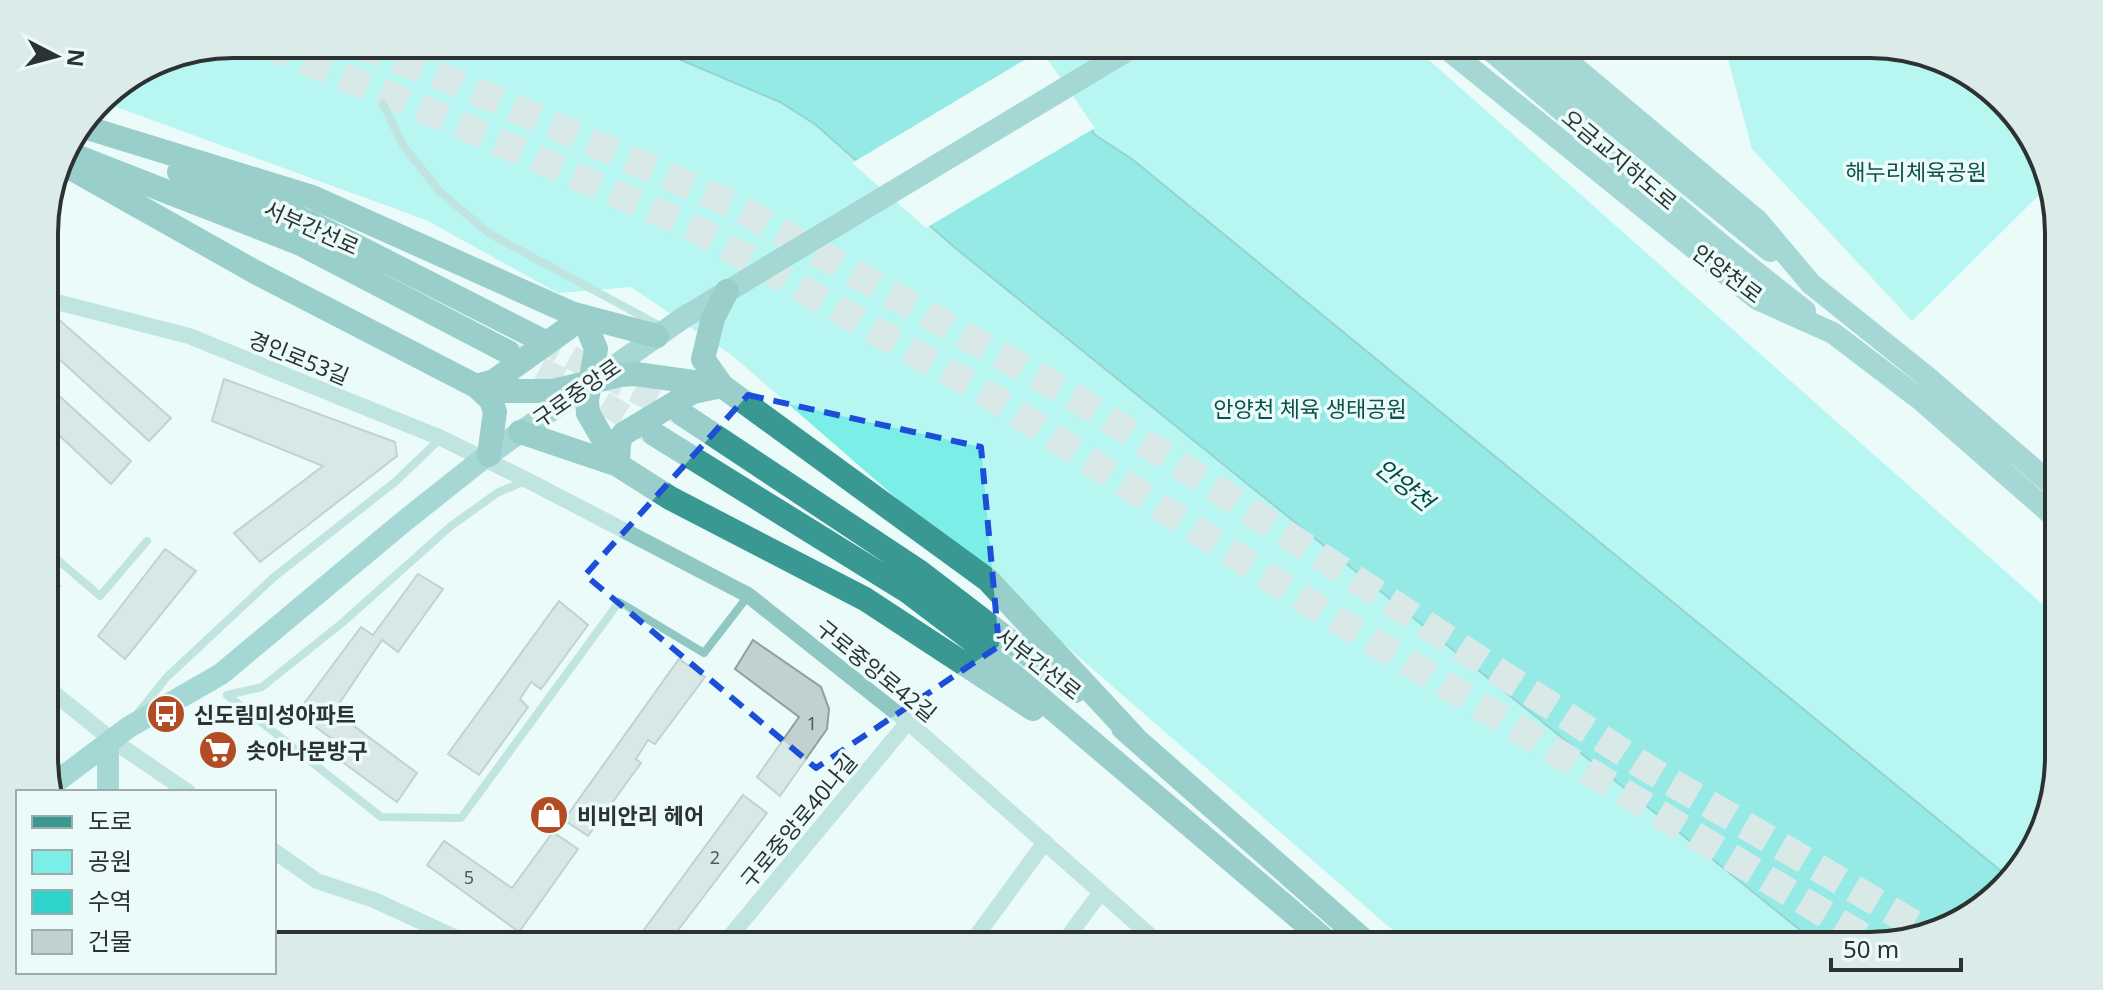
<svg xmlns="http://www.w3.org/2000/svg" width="2103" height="990" font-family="'Noto Sans','Noto Sans KR',sans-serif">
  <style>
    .green { fill: #7befe7 }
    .water { fill: #2fd5cd; stroke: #2ea49e; stroke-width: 2 }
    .pier { fill: #eafbfa }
    .building { fill: #c1d1d0; stroke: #90a09e; stroke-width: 2 }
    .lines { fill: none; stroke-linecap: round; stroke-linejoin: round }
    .primary-tunnel { stroke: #c4d3d2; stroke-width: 24; stroke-dasharray: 24 12; stroke-linecap: butt }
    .highway-tunnel { stroke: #c4d3d2; stroke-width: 28; stroke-dasharray: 28 14; stroke-linecap: butt }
    .lane { stroke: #8fc7c2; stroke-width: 8 }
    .street { stroke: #8fc7c2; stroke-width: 16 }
    .secondary { stroke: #53aea8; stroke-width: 22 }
    .primary { stroke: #3a9892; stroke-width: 24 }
    .marked { fill: none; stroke: #1d4ed8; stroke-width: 6; stroke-dasharray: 16 10; stroke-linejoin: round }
    .labels { text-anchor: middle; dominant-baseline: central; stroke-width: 7; stroke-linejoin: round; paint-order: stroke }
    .number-label { font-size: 18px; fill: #515a5a }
    .street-label { font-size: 22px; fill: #2c3232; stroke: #eafbfa }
    .park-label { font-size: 22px; fill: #0d514d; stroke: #eafbfa }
    .poi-label { font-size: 22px; font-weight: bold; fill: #2c3232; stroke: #eafbfa; text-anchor: start }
    .water-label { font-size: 24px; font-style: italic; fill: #004a46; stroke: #eafbfa }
    .rim { fill: none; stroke: #2c3232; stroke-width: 4 }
  </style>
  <rect width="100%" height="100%" fill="#eafbfa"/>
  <path class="green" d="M233,44h1178l648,575v139l-15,72 -69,84 -93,32h-471l-678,-590 -102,-69 -73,6 -132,-73 -326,-119 8,-10 53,-33z
    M1724,44h146l73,15 77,59 28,68 -136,135 -160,-172z"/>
  <path class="water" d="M643,44h390l62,91 37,24 875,717 -32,38 -93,32h-62l-866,-699 -138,-122 -36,-23z"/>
  <path class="pier" d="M1041,50l54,78 -169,100 -74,-65z"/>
  <path class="building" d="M48,310l123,108 -22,23 -104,-95v-33z
    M224,379l171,63 2,14 -137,106 -26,-29 89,-67 -111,-45z
    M45,383l86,78 -20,23 -66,-62z
    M165,549l31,22 -71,88 -27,-23z
    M418,574l25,15 -45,63 -16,-12 -48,71 83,62 -20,29 -68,-50 7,-10 -39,-29 64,-86 12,8z
    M45,575l15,11 -15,16z
    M559,601l29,24 -47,64 -10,-7 -11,17 8,8 -49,68 -31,-21z
    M753,640l68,47 8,22 -2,20 -47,67 -23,-19 42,-60 -64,-48z
    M679,659l26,18 -50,67 -7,-4 -12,19 5,4 -53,73 -24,-16z
    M743,795l24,18 -101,133h-34z
    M553,832l25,17 -59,83 -92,-67 17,-24 68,47z"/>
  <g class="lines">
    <path class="primary-tunnel" d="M539,339l56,32 87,43
      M508,352l76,39 70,43"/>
    <path class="highway-tunnel" d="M264,44l171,70 259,114 290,164 309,201 585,353
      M357,44l96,37 278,123 345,194 571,370 279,163"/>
    <path class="lane" d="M383,104l20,41 36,46 51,43 172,93
      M45,549l55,47 47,-55
      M227,695l154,122 80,1 158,-216 85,51 44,-57
      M227,695l35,-8 80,-64 109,-97 46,-33 28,-12
      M137,714l30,-37 107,-100 121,-95 45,-43"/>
    <path class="street" d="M45,299l144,37 252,102 86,42 221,115 160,127 254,224
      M45,686l67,54 76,52
      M274,851l43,30 57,19 100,46
      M722,946l186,-224
      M969,946l76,-104
      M1061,946l40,-54"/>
    <path class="secondary" d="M1441,44l316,255 76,34 88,67 137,120
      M1483,44l241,203 81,64
      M1515,44l255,207
      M1547,44l211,177 53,63 115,92 132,114
      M108,744v48
      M48,788l81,-61 92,-53 181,-151 83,-66 198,-139 455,-274"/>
    <path class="primary" d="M81,126l231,71 259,116 86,23
      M73,155l228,89 207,108
      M60,162l197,111 219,113 29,5h48l67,-16 16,-1 86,12 266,194 146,157
      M179,172l132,51 228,116
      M571,313l16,14 9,22 -9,51 1,13 30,52
      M476,386l18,-5 74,-53 4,-6 -1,-9
      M476,386l15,14 4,12 -6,43
      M682,414l238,158 155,119
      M520,432l98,33 52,33 195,101 168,110
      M654,434l253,157 66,50 359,305
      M618,465l1,-22 4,-9 70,-42 29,-6 -19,-27 10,-41 14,-27
      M1123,728l247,218"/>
  </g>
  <path d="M0 0H2103V990H0ZM748,395l233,52 18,199 -183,122 -231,-193z" fill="#eafbfa" fill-opacity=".55" fill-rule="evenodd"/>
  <path class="marked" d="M748,395l233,52 18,199 -183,122 -231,-193z"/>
  <defs>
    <g id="bus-disc" transform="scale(2)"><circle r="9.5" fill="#b34c25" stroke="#eafbfa"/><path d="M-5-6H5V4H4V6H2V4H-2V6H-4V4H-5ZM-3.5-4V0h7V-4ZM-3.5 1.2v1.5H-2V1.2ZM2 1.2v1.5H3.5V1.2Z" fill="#fff"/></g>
    <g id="supermarket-disc" transform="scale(2)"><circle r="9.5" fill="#b34c25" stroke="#eafbfa"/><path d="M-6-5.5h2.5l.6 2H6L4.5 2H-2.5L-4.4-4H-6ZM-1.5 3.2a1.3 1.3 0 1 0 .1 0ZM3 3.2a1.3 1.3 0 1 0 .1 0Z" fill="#fff"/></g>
    <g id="shop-disc" transform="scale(2)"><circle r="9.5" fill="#b34c25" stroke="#eafbfa"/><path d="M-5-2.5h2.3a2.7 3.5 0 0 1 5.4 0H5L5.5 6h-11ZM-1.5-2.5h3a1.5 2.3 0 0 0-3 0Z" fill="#fff"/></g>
  </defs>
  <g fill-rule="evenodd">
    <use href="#bus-disc" x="166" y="714"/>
    <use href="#supermarket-disc" x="218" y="750"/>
    <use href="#shop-disc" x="549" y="815"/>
  </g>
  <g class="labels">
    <g class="number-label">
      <text x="812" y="723">1</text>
      <text x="715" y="857">2</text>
      <text x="469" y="877">5</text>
    </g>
    <g class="street-label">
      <text transform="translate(1620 159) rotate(40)">오금교지하도로</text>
      <text transform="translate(312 227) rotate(24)">서부간선로</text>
      <text transform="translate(1728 273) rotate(37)">안양천로</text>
      <text transform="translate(299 357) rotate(22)">경인로53길</text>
      <text transform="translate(576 392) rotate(-35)">구로중앙로</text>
      <text transform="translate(1039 663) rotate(38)">서부간선로</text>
      <text transform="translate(877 670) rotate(39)">구로중앙로42길</text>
      <text transform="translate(798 820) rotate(-50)">구로중앙로40나길</text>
    </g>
    <g class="park-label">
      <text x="1916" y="171">해누리체육공원</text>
      <text x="1310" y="408">안양천 체육 생태공원</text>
    </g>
    <g class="poi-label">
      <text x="194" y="714">신도림미성아파트</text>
      <text x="246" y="750">솟아나문방구</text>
      <text x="577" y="815">비비안리 헤어</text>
    </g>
    <g class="water-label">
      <text transform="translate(1405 484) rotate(39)">안양천</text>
    </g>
  </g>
  <path d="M0 0H2103V990H0ZM233 58H1870A175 175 0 0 1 2045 233V757A175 175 0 0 1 1870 932H233A175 175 0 0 1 58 757V233A175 175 0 0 1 233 58Z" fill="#dbebea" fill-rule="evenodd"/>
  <path class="rim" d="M233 58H1870A175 175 0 0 1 2045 233V757A175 175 0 0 1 1870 932H233A175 175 0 0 1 58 757V233A175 175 0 0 1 233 58Z"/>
  <rect x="16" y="790" width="260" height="184" fill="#eafbfa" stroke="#9eabaa" stroke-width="2"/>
  <rect x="32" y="816" width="40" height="12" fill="#3a9892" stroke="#9eabaa" stroke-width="2"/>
  <text x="88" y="830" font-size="24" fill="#2c3232">도로</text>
  <rect x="32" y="850" width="40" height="24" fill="#7befe7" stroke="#9eabaa" stroke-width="2"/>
  <text x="88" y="870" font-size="24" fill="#2c3232">공원</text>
  <rect x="32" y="890" width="40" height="24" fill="#2fd5cd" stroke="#9eabaa" stroke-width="2"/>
  <text x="88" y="910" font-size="24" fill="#2c3232">수역</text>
  <rect x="32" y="930" width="40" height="24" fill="#c1d1d0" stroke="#9eabaa" stroke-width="2"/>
  <text x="88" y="950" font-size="24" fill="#2c3232">건물</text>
  <g transform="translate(56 56) rotate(96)" stroke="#eafbfa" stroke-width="6" paint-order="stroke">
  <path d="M0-6L14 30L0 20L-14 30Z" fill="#2c3232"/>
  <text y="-12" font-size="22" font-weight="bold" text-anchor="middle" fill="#2c3232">N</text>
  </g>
  <path d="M1831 958v12h130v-12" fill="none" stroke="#2c3232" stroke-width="4"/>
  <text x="1843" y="958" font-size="24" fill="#2c3232" stroke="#eafbfa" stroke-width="6" paint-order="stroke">50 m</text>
</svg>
